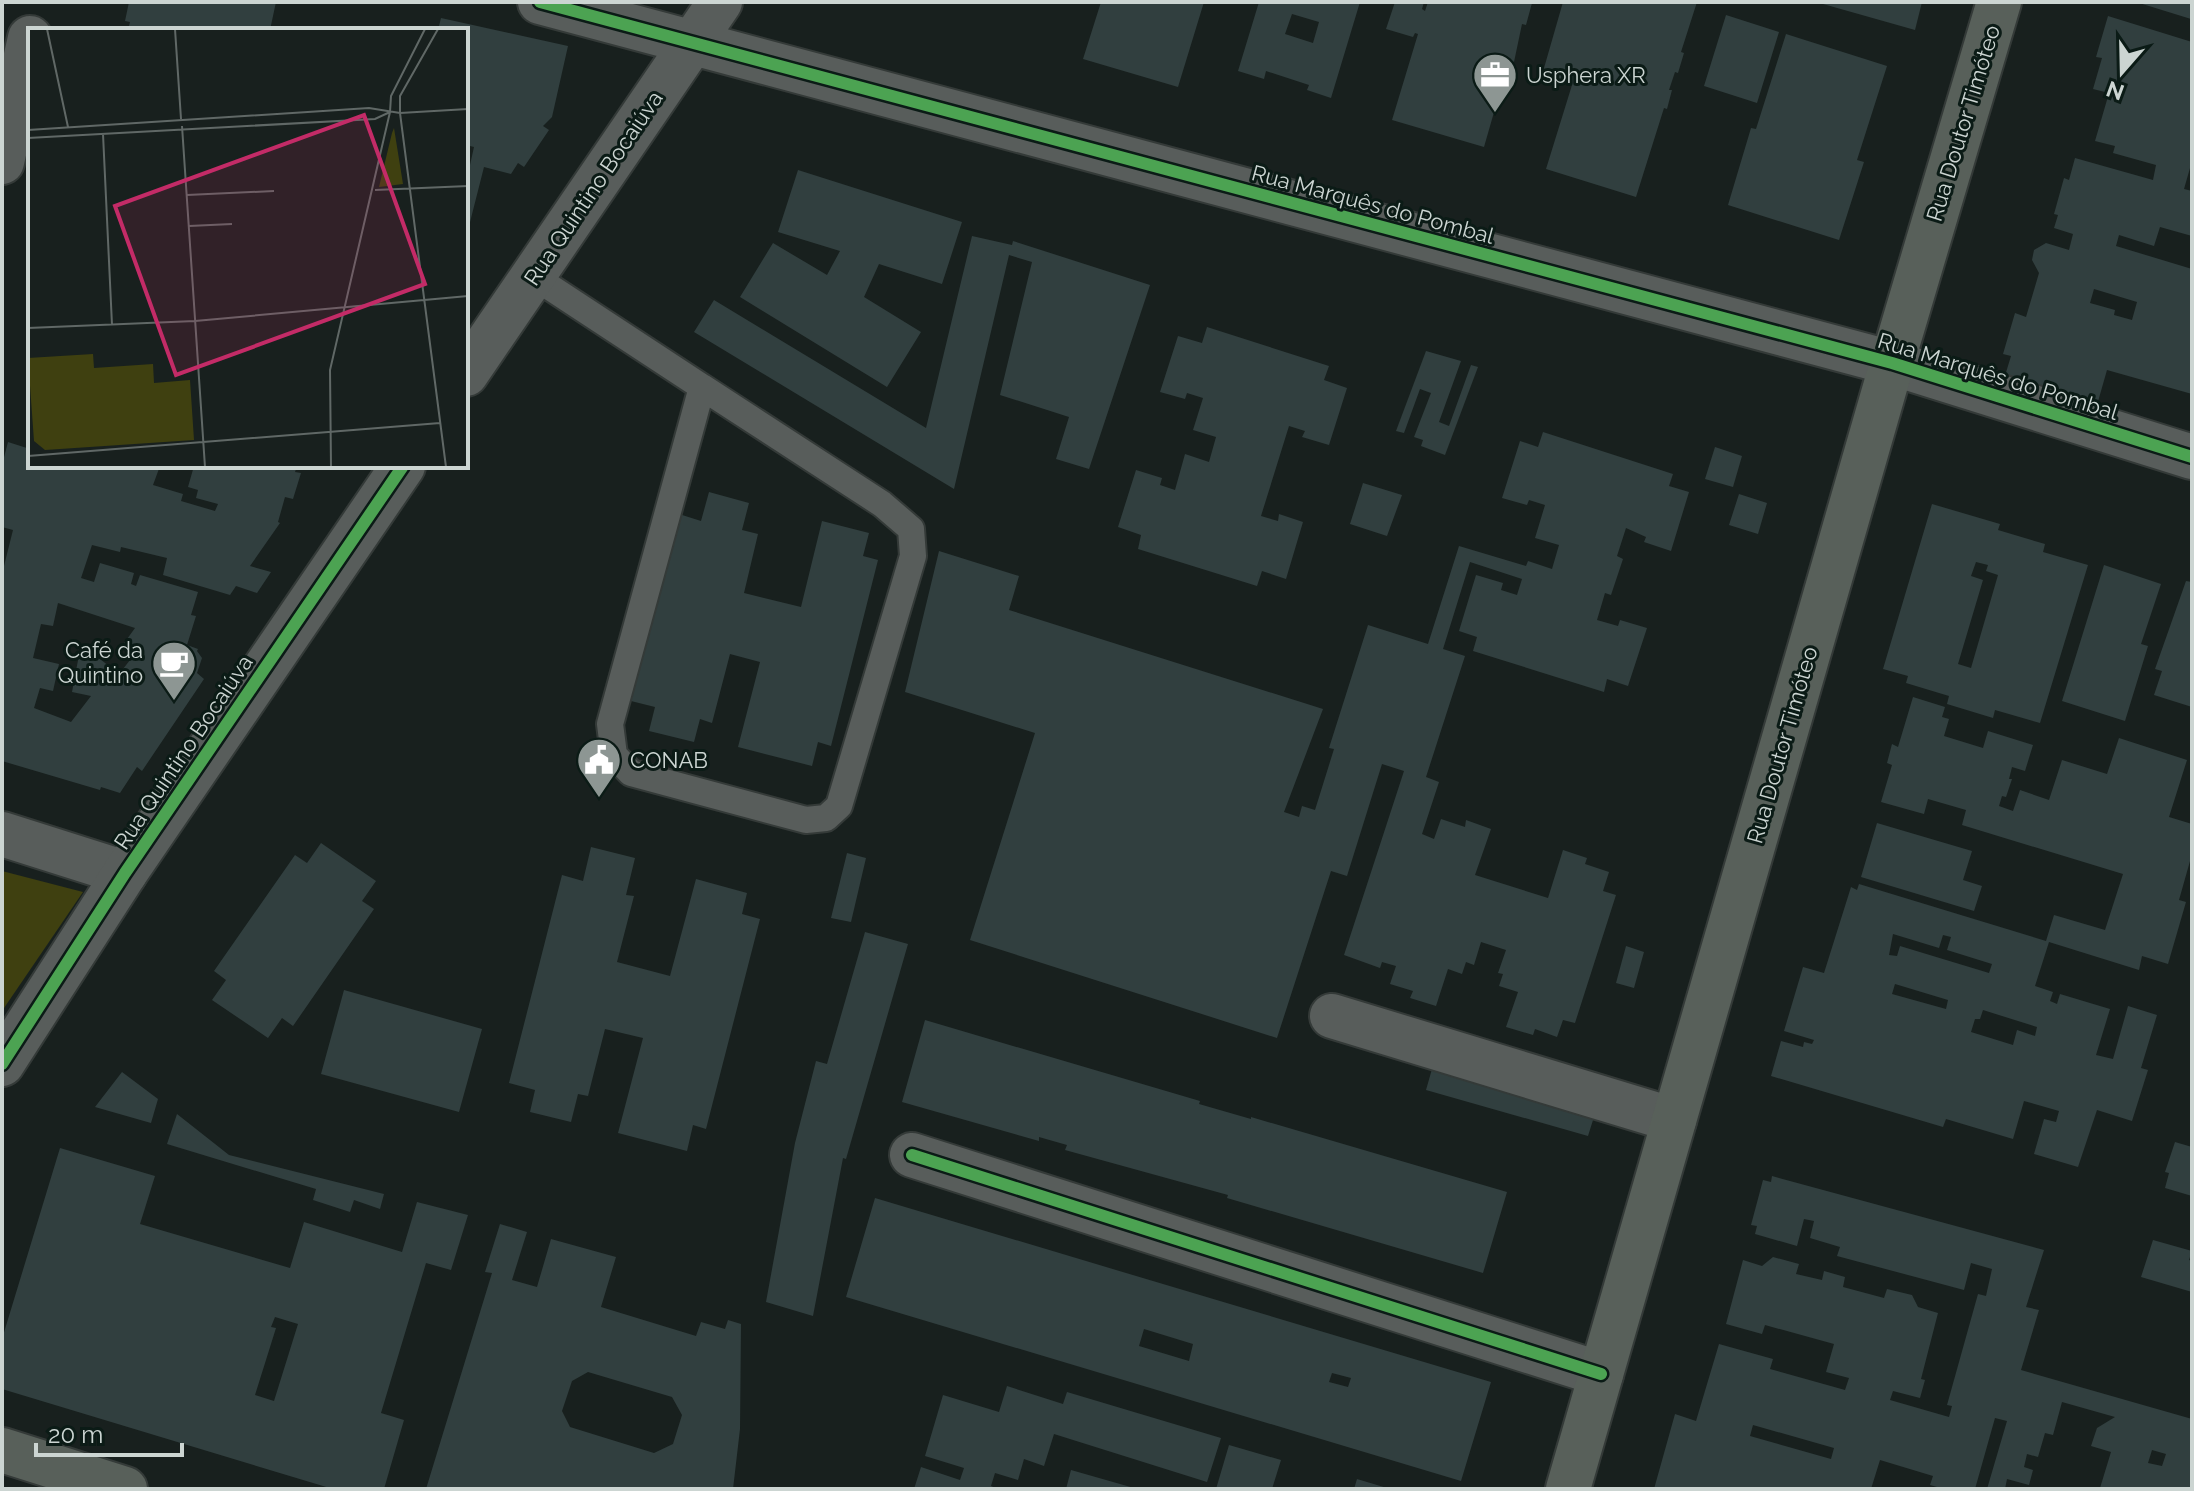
<svg xmlns="http://www.w3.org/2000/svg" width="2194" height="1491" font-family="Raleway,sans-serif">
  <style>
    .green { fill: #3f4010 }
    .building { fill: #313f3f; fill-rule: evenodd }
    .lines { fill: none; stroke-linecap: round; stroke-linejoin: round }
    .service-casing { stroke: #343a38; stroke-width: 30 }
    .minor-casing { stroke: #343a38; stroke-width: 48 }
    .tertiary-casing { stroke: #343a38; stroke-width: 48 }
    .secondary-casing { stroke: #343a38; stroke-width: 48 }
    .service { stroke: #585d5b; stroke-width: 26 }
    .minor { stroke: #585d5b; stroke-width: 44 }
    .tertiary { stroke: #585d5b; stroke-width: 44 }
    .secondary { stroke: #58605a; stroke-width: 44 }
    .cycleway-casing { stroke: #0b1b16; stroke-width: 17 }
    .cycleway { stroke: #4ca352; stroke-width: 12 }
    .labels { text-anchor: middle; dominant-baseline: central; stroke-width: 6; stroke-linejoin: round; paint-order: stroke }
    .poi-label { font-size: 22px; fill: #ccd5d2; stroke: #0b1b16; text-anchor: start }
    .street-label { font-size: 22px; fill: #ccd5d2; stroke: #0b1b16 }
    .inset-road { fill: none; stroke: #606866; stroke-width: 2 }
    .view { fill: #c32b67; fill-opacity: 0.15; stroke: #c32b67; stroke-width: 4 }
    .inset-edge { fill: none; stroke: #ccd5d2; stroke-width: 4 }
  </style>
  <rect width="100%" height="100%" fill="#18201e"/>
  <path class="green" d="M2,871l81,21 -81,119z"/>
  <path class="building" d="M129,2h147l-6,28h-142l2,-8 -5,-1z
    M1101,2h103l-26,85 -95,-28z
    M1259,2h101l-29,96 -24,-8 2,-5 -43,-14 -2,8 -26,-8zM1292,14l27,8 -6,21 -28,-9z
    M1395,2h29l-2,7 3,2 3,-9 104,1 -6,22 -4,-1 -8,38 -5,-2 -25,87 -92,-27 26,-86 -3,-1 -2,4 -27,-8z
    M1563,2h134l-16,50 3,1 -6,20 -3,-1 -6,18h3l-5,19 -3,-1 -28,89 -90,-28 26,-84 -30,-10z
    M1816,2h106l-7,28z
    M2136,2h56v13l-1,4z
    M1726,15l53,17 -22,71 -53,-17z
    M2108,16l84,26v126h-2l-6,21 8,2v45l-32,-9 -6,19 -35,-11 -3,11 76,23v125l-85,-24 -10,35 -93,-26 7,-23 -8,-2 12,-41 11,4 13,-44 -7,-13 2,-10 12,-7 23,7 4,-16 -19,-6 4,-13 -4,-1 10,-36 5,2 6,-22 78,22 3,-15 -43,-12 2,-7 -20,-5 14,-48 -16,-4 9,-31 -6,-1zM2094,289l43,13 -5,18 -18,-5 1,-5 -25,-7z
    M441,18l127,28 -16,71 -9,9 6,4 -25,37 -6,-4 -7,11 -27,-7 -17,67 -1,-70 4,1 4,-18 -8,-2v-115h-28z
    M1786,34l101,32 -30,94 7,2 -25,78 -111,-35 23,-77 5,1z
    M798,170l164,52 -20,62 -63,-20 -15,33 57,35 -34,55 -147,-90 33,-54 54,32 13,-24 -62,-19z
    M972,236l40,9 1,-4 137,44 -61,184 -33,-10 13,-42 -69,-22 32,-133 -23,-7 -55,234 -260,-157 20,-32 212,128z
    M1207,327l122,39 -5,14 23,8 -18,57 -27,-8 3,-6 -16,-5 -28,90 17,5 1,-7 24,8 -17,57 -24,-8 -5,15 -119,-37 3,-14 -23,-8 18,-57 26,8 -2,7 15,5 10,-36 24,8 7,-25 -23,-7 10,-32 -16,-5 -2,6 -25,-7 18,-56 24,7z
    M1426,351l35,10 -22,61 10,4 22,-61 7,2 -33,88 -24,-9 2,-6 -9,-3 17,-44 -11,-4 -16,44 -8,-2z
    M1543,432l130,42 -4,12 20,6 -18,59 -27,-9 2,-5 -20,-9 -9,28 6,3 -12,36 -6,-2 -8,27 21,6 2,-6 27,8 -19,58 -21,-7 -3,13 -131,-41 4,-14 -18,-6 17,-56 27,8 -2,7 16,5 5,-16 -52,-17 -27,87 22,7 -39,121 13,5 -17,52 12,5 7,-20 24,8 1,-7 25,9 -16,46 73,23 15,-48 24,8 -2,6 24,8 -6,19 13,4 -41,128 -12,-3 -6,17 -22,-8 -2,6 -27,-8 12,-35 -19,-6 4,-12 -5,-1 8,-23 -25,-8 -7,23 -8,-3 -4,12 -14,-5 -12,37 -26,-8 3,-7 -23,-7 6,-18 -14,-4 -2,6 -36,-13 60,-184 -22,-7 -35,112 -16,-5 -54,167 -307,-98 65,-207 -130,-41 34,-141 80,25 -10,34 314,99 -39,103 15,5 3,-11 13,4 19,-61 -5,-1 39,-123 60,19 31,-98 67,20 2,-5 24,8 7,-24 -24,-7 10,-33 -16,-5 -2,5 -25,-7 18,-57 18,6z
    M8,442l22,7v17h130l-7,19 30,9 -2,7 34,10 3,-7 -22,-6 2,-8 -10,-3 6,-21h103l-2,6 6,1 -8,26 -8,-2 -7,25 2,1 -30,43 21,6 -14,21 -21,-7 -6,9 -67,-20 4,-17 -46,-11 -1,5 -28,-7 -11,33 13,4 6,-19 34,10 -3,11 5,2 4,-11 58,17 -7,23 5,1 -9,29 11,4 -1,2 5,7 -5,15 7,6 -62,92 -5,-4 -17,26 -19,-6 -1,3 -98,-29v-187l11,-44 -11,-3v-62zM58,603l77,25 -13,18 12,9 -15,19 -19,-15 -21,-4 -7,37 19,4 -20,26 -37,-14 6,-20 13,3 6,-27 -26,-6 8,-34 12,2z
    M1715,447l27,9 -9,31 -28,-8z
    M1363,483l39,12 -15,41 -37,-12z
    M709,492l40,11 -7,27 16,4 -14,59 57,14 21,-86 47,12 -6,23 15,4 -47,186 -13,-4 -6,24 -74,-19 22,-85 -30,-8 -18,69 -12,-4 -6,23 -45,-11 6,-24 -24,-6 48,-187 22,7z
    M1739,494l28,9 -9,31 -29,-9z
    M1932,504l68,20 -2,6 47,14 -2,8 45,13 -48,158 -45,-13 -2,8 -46,-14 2,-8 -43,-13 2,-7 -25,-7zM1976,562l12,3 -2,6 12,4 -27,93 -13,-4 25,-84 -12,-4z
    M2104,565l57,19 -20,60 7,2 -23,75 -63,-20z
    M2186,581l6,1v125l-38,-12 8,-24 -7,-2z
    M1913,697l32,10 -3,10 7,2 -5,17 39,12 5,-17 45,14 -8,26 -13,-4 -3,12h3l-6,18 -4,-1 -3,10 14,5 7,-21 29,10 13,-40 45,14 12,-36 68,22 -18,57 23,7v30l-13,46 7,2 -18,62 -26,-8 -3,14 -90,-28 -14,44 18,6 -3,9 7,3 3,-10 50,15 -14,46 17,4 15,-53 29,9 -16,53 7,2 -16,51 -35,-11 -19,57 -44,-13 10,-35 12,3 3,-11 -35,-10 -11,38 -67,-20 -3,8 -172,-51 10,-35 22,6 1,-5 8,2 2,-4 -30,-9 19,-64 21,6 27,-86 6,3 2,-6 187,57 8,-26 51,15 18,-56 -161,-49 4,-15 -38,-11 -4,15 -43,-12 11,-37 -5,-2 5,-19 6,3zM1893,934l46,14 4,-13 8,2 -4,13 45,14 -3,9 -89,-27 -3,10 -8,-1zM1895,984l53,16 -2,9 -54,-15zM1983,1010l54,17 -2,9 -18,-6 -4,15 -42,-13 4,-13h5z
    M1877,823l95,28 -9,29 19,6 -8,25 -113,-34z
    M321,843l55,38 -14,20 12,8 -81,117 -11,-8 -14,20 -56,-38 14,-20 -12,-9 81,-116 12,8z
    M591,847l44,11 -9,37 8,1 -17,66 53,14 26,-97 51,14 -5,21 18,5 -54,210 -13,-4 -6,26 -69,-18 25,-95 -38,-9 -17,67 -10,-2 -7,28 -41,-10 5,-22 -26,-7 53,-208 21,6z
    M847,853l19,5 -15,64 -20,-4z
    M865,932l43,12 -62,215 -3,-1 -30,158 -47,-14 29,-159 21,-82 11,3z
    M1626,946l18,6 -10,36 -18,-5z
    M344,990l138,39 -23,83 -138,-38z
    M925,1020l275,81 -1,3 52,15v-2l256,75 -24,81 -256,-75 1,-3 -163,-45 2,-5 -28,-8v4l-137,-39z
    M1436,1055l163,46 -11,35 -162,-46z
    M122,1072l36,27 -7,24 -56,-16z
    M177,1114l52,41 155,39 -4,15 -26,-9 -4,12 -37,-12 3,-11 -149,-45z
    M2175,1142l17,5v49l-27,-8 4,-15 -4,-1z
    M60,1148l95,28 -15,48 150,44 14,-46 98,30 15,-50 51,13 -17,55 -25,-7 -45,150 23,7 -20,69h-51l-331,-100v-50zM275,1317l23,7 -24,77 -19,-6 21,-67 -5,-1z
    M1772,1176l272,74 -18,57 13,3 -18,60 171,49v70l-92,-1 11,-36 -20,-6 6,-18 18,-11 -53,-15 -9,33 -8,-2 -7,24 -11,-3 -3,13 9,3 -4,15 -22,-6 -2,10h-18l20,-68 -12,-3 -20,71h-31l-14,-4 3,-9 -53,-16 -9,29h-217l21,-75 21,7 23,-77 54,15 -3,10 75,21 4,-12 -23,-6 8,-28 -69,-19 -3,9 -36,-10 17,-64 19,6 11,-9 26,7 -3,10 26,6 2,-9 21,6 -2,10 41,11 3,-9 25,6 6,12 20,6 -17,66 4,1 -5,18 -27,-7 -3,9 59,17 3,-11 -5,-1 31,-111 8,2 6,-27 -21,-6 -7,27 -127,-34 3,-9 -30,-9 4,-17 -10,-2 -7,27 -42,-12 2,-8 -6,-1 12,-45 8,2zM1753,1425l81,23 -3,11 -81,-23zM2152,1450l14,4 -4,12 -14,-3z
    M875,1198l616,184 -30,99 -615,-184zM1144,1329l49,15 -4,17 -50,-15zM1332,1373l19,5 -3,9 -19,-5z
    M500,1224l27,8 -15,48 25,7 14,-48 65,18 -15,50 95,29 5,-14 24,7 3,-9 13,4 -1,105 -7,60h-307l66,-216 -7,-1zM588,1372l84,25 10,18 -9,29 -19,9 -84,-26 -8,-16 10,-30z
    M2153,1240l39,11 -3,9 3,1v31l-51,-15z
    M1007,1386l56,18 4,-12 154,46 -14,44 -153,-48 -10,32 -20,-7 -6,21 -23,-7 -4,13 7,3h-84l7,-22 39,13 4,-12 -39,-12 18,-61 56,17z
    M1229,1445l52,15 -9,29h-56z
    M1071,1470l63,18v1h-68z
    M1357,1479l30,9v1h-33z"/>
  <g class="lines">
    <g class="service-casing">
      <path id="service" d="M533,276l169,111
        M702,387l180,117 29,25 2,27 -74,250 -13,12 -20,2 -175,-47 -17,-18 -4,-31z"/>
    </g>
    <g class="minor-casing">
      <path id="minor" d="M2,834l123,39
        M1332,1016l342,104
        M912,1155l689,219"/>
    </g>
    <g class="tertiary-casing">
      <path id="tertiary" d="M540,2l1352,361 300,94
        M2,162l28,-124
        M466,374l254,-372
        M2,1064l123,-191 278,-407"/>
    </g>
    <g class="secondary-casing">
      <path id="secondary" d="M2,1450l123,39
        M1568,1489l324,-1126 107,-361"/>
    </g>
    <use href="#service" class="service"/>
    <use href="#minor" class="minor"/>
    <use href="#tertiary" class="tertiary"/>
    <use href="#secondary" class="secondary"/>
    <g class="cycleway-casing">
      <path id="cycleway" d="M540,2l1352,361 300,94
        M2,1064l123,-191 278,-407
        M912,1155l689,219"/>
    </g>
    <use href="#cycleway" class="cycleway"/>
  </g>
  <defs>
    <g id="office-pin" transform="scale(2.3)"><path d="M0 17L-7.5 6A9.5 9.5 0 1 1 7.5 6Z" fill="#8d9693" stroke="#0b1b16"/><path d="M-6-3h4V-5.5h4V-3h4V5H-6ZM-1-4.5V-3h2v-1.5ZM-6 0V1H6V0Z" fill="#fff"/></g>
    <g id="cafe-pin" transform="scale(2.3)"><path d="M0 17L-7.5 6A9.5 9.5 0 1 1 7.5 6Z" fill="#8d9693" stroke="#0b1b16"/><path d="M-5.5-4.5H6V0H3Q3 3.5 0 3.5H-2.5Q-5.5 3.5-5.5 0ZM3-3.2v2h1.7v-2ZM-6 4.5H4V6H-6Z" fill="#fff"/></g>
    <g id="civic-pin" transform="scale(2.3)"><path d="M0 17L-7.5 6A9.5 9.5 0 1 1 7.5 6Z" fill="#8d9693" stroke="#0b1b16"/><path d="M-.6-6.5H3V-4.5H.6V-3L4-1V1h2V6H-6V1h2V-1L-.6-3ZM-1.2 2.5V6h2.4V2.5Z" fill="#fff"/></g>
  </defs>
  <g fill-rule="evenodd">
    <use href="#office-pin" x="1495" y="75"/>
    <use href="#cafe-pin" x="174" y="663"/>
    <use href="#civic-pin" x="599" y="760"/>
  </g>
  <g class="labels">
    <g class="poi-label">
      <text x="1526" y="75">Usphera XR</text>
      <text x="143" y="650" text-anchor="end">Café da<tspan x="143" dy="25">Quintino</tspan></text>
      <text x="630" y="760">CONAB</text>
    </g>
    <g class="street-label">
      <text transform="translate(1963 123) rotate(-73)">Rua Doutor Timóteo</text>
      <text transform="translate(593 188) rotate(-56)">Rua Quintino Bocaiúva</text>
      <text transform="translate(1373 204) rotate(15)">Rua Marquês do Pombal</text>
      <text transform="translate(1998 376) rotate(17)">Rua Marquês do Pombal</text>
      <text transform="translate(1782 745) rotate(-74)">Rua Doutor Timóteo</text>
      <text transform="translate(183 752) rotate(-56)">Rua Quintino Bocaiúva</text>
    </g>
  </g>
  <g transform="translate(28 28)">
    <rect width="440" height="440" fill="#18201e"/>
    <path d="M366,100l9,56 -24,3 13,-54zM65,326l1,14 59,-4 1,19 36,-3 4,60 -149,10 -11,-9 -6,-83z" fill="#3f4010"/>
    <path class="inset-road" d="M19,1l21,98M147,1l6,90M362,84l1,-16 34,-67M372,85l46,354M372,85v-17l38,-67M154,98l23,341M0,102l341,-22 31,5 68,-4M75,106l9,191M0,110l347,-19 15,-7M347,162l93,-4M159,167l87,-4M161,198l43,-2M0,300l167,-7 273,-25M0,428l412,-33M303,439l-1,-97 60,-258"/>
    <path class="view" d="M336,87l61,169 -249,91 -61,-169z"/>
    <rect width="440" height="440" class="inset-edge"/>
  </g>
  <rect width="2194" height="1491" fill="none" stroke="#ccd5d2" stroke-width="8"/>
  <g transform="translate(2122 72) rotate(200)" stroke="#0b1b16" stroke-width="6" paint-order="stroke">
  <path d="M0-6L14 30L0 20L-14 30Z" fill="#ccd5d2"/>
  <text y="-12" font-size="22" font-weight="bold" text-anchor="middle" fill="#ccd5d2">N</text>
  </g>
  <path d="M36 1443v12h146v-12" fill="none" stroke="#ccd5d2" stroke-width="4"/>
  <text x="48" y="1443" font-size="24" fill="#ccd5d2" stroke="#0b1b16" stroke-width="6" paint-order="stroke">20 m</text>
</svg>
